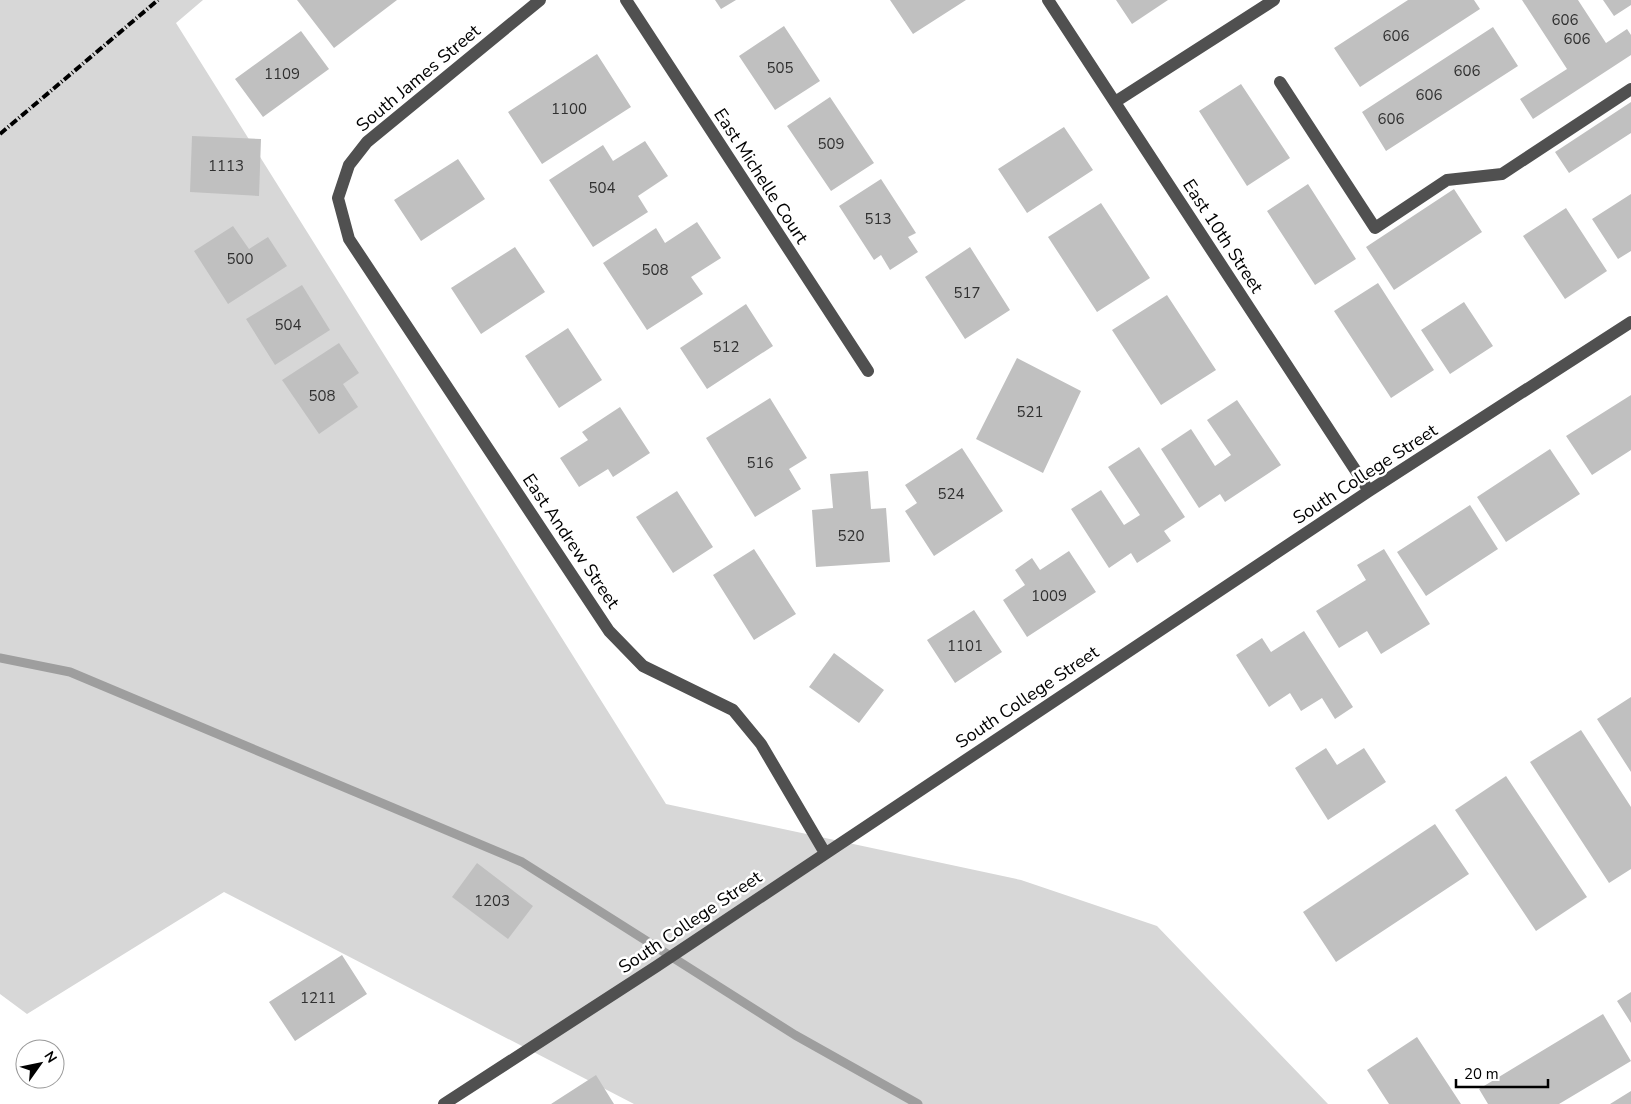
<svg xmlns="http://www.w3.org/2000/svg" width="1631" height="1104" font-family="'Nunito Sans',sans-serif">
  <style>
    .green { fill: #d7d7d7 }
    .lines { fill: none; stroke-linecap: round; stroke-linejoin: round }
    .stream { stroke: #9e9e9e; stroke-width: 9 }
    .building { fill: #c0c0c0 }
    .minor { stroke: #505050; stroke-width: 12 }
    .rail { stroke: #000; stroke-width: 4; stroke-dasharray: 8 2.5 1 2.5; stroke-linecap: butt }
    .labels { text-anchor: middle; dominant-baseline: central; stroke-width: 5; stroke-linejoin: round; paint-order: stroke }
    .number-label { font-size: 15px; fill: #303030 }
    .street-label { font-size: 18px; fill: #000; stroke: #fff }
  </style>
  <rect width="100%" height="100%" fill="#fff"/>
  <path class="green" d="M0,0h203l-27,23 490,781 355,76 136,46 171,178h-694l-410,-212 -197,122 -27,-20z"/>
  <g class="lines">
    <path class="stream" d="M0,658l70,14 452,190 273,173 123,69"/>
  </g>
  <path class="building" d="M297,0h100l-63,48z
    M715,0h21l-15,9z
    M890,0h76l-53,34z
    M1116,0h52l-36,24z
    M1408,0h66l6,9 -120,78 -26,-39z
    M1522,0h56l28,43 21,-14 4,6v20l-98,64 -13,-20 47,-30z
    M1603,0h28v5l-17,11z
    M784,26l36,55 -45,29 -36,-54z
    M1493,27l25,39 -132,85 -24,-39z
    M301,31l28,38 -66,48 -28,-38z
    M597,54l34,53 -89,57 -34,-52z
    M1241,84l49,74 -43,28 -48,-75z
    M830,97l44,66 -43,28 -44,-65z
    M1631,102v31l-62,40 -14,-21z
    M1064,127l29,43 -66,43 -29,-44z
    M192,136l69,3 -2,57 -69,-4z
    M645,141l23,35 -30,20 10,16 -55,35 -44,-67 54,-35 10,16z
    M458,159l27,40 -64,42 -27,-41z
    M881,179l35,54 -8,4 10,15 -28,18 -9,-15 -7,5 -35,-54z
    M1308,184l48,75 -41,26 -48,-74z
    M1454,189l28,43 -88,58 -28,-43z
    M1631,194v57l-13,8 -26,-40z
    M1101,203l49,75 -53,34 -49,-75z
    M1566,208l41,63 -42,28 -42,-63z
    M697,222l24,36 -30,19 12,17 -56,36 -44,-67 53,-35 9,15z
    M233,226l16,23 19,-12 19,29 -59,38 -34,-53z
    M515,247l30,45 -64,42 -30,-46z
    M970,247l40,63 -45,29 -40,-62z
    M1378,283l56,87 -43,28 -57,-87z
    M302,285l28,45 -55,35 -29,-46z
    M1167,295l49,75 -55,35 -49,-75z
    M1464,302l29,44 -43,28 -29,-44z
    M746,304l27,42 -66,43 -27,-41z
    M568,328l34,52 -43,28 -34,-52z
    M339,343l20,30 -16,11 15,23 -39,27 -37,-54z
    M1017,358l64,33 -38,82 -67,-34z
    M1631,395v55l-39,25 -26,-39z
    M770,398l37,60 -18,11 12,20 -46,28 -49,-79z
    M1237,400l44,65 -56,37 -5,-8 -21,14 -38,-59 30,-20 24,37 16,-11 -24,-35z
    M620,407l30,46 -37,24 -5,-8 -29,18 -19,-29 28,-18 -6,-8z
    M1139,447l46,70 -21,14 7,10 -34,22 -6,-10 -22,15 -38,-59 30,-19 23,35 16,-10 -32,-48z
    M962,448l41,63 -69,45 -29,-45 12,-8 -12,-18z
    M1550,449l30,45 -74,48 -29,-45z
    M868,471l3,38 15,-1 4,54 -74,5 -4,-57 21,-2 -3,-34z
    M677,491l36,56 -40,26 -37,-56z
    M1470,505l28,44 -72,47 -29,-44z
    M754,549l42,65 -42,26 -41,-65z
    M1384,549l46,75 -49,30 -14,-23 -28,17 -23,-37 50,-31 -9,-15z
    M1069,551l27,41 -69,45 -24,-37 22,-15 -10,-15 17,-12 8,12z
    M974,610l28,42 -47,31 -28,-43z
    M1304,631l49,76 -18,12 -13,-21 -21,13 -11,-18 -21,14 -33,-52 26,-17 9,14z
    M834,653l50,37 -25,33 -50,-36z
    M1631,697v75l-34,-53z
    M1581,730l50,77v62l-22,14 -79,-121z
    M1326,748l11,17 27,-17 22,34 -58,38 -33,-52z
    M1506,776l81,121 -51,34 -81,-121z
    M1435,824l34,50 -133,88 -33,-50z
    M477,863l56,43 -25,33 -56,-42z
    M342,955l25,39 -72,47 -26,-39z
    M1631,992v31l-14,-22z
    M1603,1014l28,47 -72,43h-71l-9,-15z
    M1417,1037l44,67h-72l-22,-34z
    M596,1075l18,29h-63z
    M1631,1091v13h-21z"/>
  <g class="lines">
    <path class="minor" d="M540,0l-173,142 -18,23 -11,33 11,41 260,392 34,35 90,44 28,34 64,109
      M626,0l242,371
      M1048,0l321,491
      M1280,82l95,146 72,-48 55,-6 129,-85
      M1115,102l159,-102
      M444,1104l213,-138 712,-475 262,-169"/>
    <path class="rail" d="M0,134l158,-134"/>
  </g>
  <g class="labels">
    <g class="number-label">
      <text x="1565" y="20">606</text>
      <text x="1396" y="36">606</text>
      <text x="1577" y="39">606</text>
      <text x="780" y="68">505</text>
      <text x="1467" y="71">606</text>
      <text x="282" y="74">1109</text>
      <text x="1429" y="95">606</text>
      <text x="569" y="109">1100</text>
      <text x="1391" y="119">606</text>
      <text x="831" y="144">509</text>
      <text x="226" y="166">1113</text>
      <text x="602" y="188">504</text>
      <text x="878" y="219">513</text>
      <text x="240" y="259">500</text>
      <text x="655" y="270">508</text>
      <text x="967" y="293">517</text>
      <text x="288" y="325">504</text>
      <text x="726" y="347">512</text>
      <text x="322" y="396">508</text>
      <text x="1030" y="412">521</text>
      <text x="760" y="463">516</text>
      <text x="951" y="494">524</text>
      <text x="851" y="536">520</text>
      <text x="1049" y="596">1009</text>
      <text x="965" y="646">1101</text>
      <text x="492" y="901">1203</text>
      <text x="318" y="998">1211</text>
    </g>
    <g class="street-label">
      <text transform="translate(418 78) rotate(-40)">South James Street</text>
      <text transform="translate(761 176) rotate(57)">East Michelle Court</text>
      <text transform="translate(1223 236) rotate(57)">East 10th Street</text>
      <text transform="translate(1365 474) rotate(-33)">South College Street</text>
      <text transform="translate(571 541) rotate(56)">East Andrew Street</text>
      <text transform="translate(1027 697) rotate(-34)">South College Street</text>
      <text transform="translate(690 922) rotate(-34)">South College Street</text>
    </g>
  </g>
  <g transform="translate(40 1064) rotate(57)"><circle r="24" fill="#ffffff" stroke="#999999"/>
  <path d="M0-4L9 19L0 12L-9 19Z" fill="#000000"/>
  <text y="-8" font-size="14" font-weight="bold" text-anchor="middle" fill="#000000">N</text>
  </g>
  <path d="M1456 1079v8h92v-8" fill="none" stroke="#000000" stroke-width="2.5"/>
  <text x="1464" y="1079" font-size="15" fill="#000000" stroke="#ffffff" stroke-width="4" paint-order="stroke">20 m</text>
</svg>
